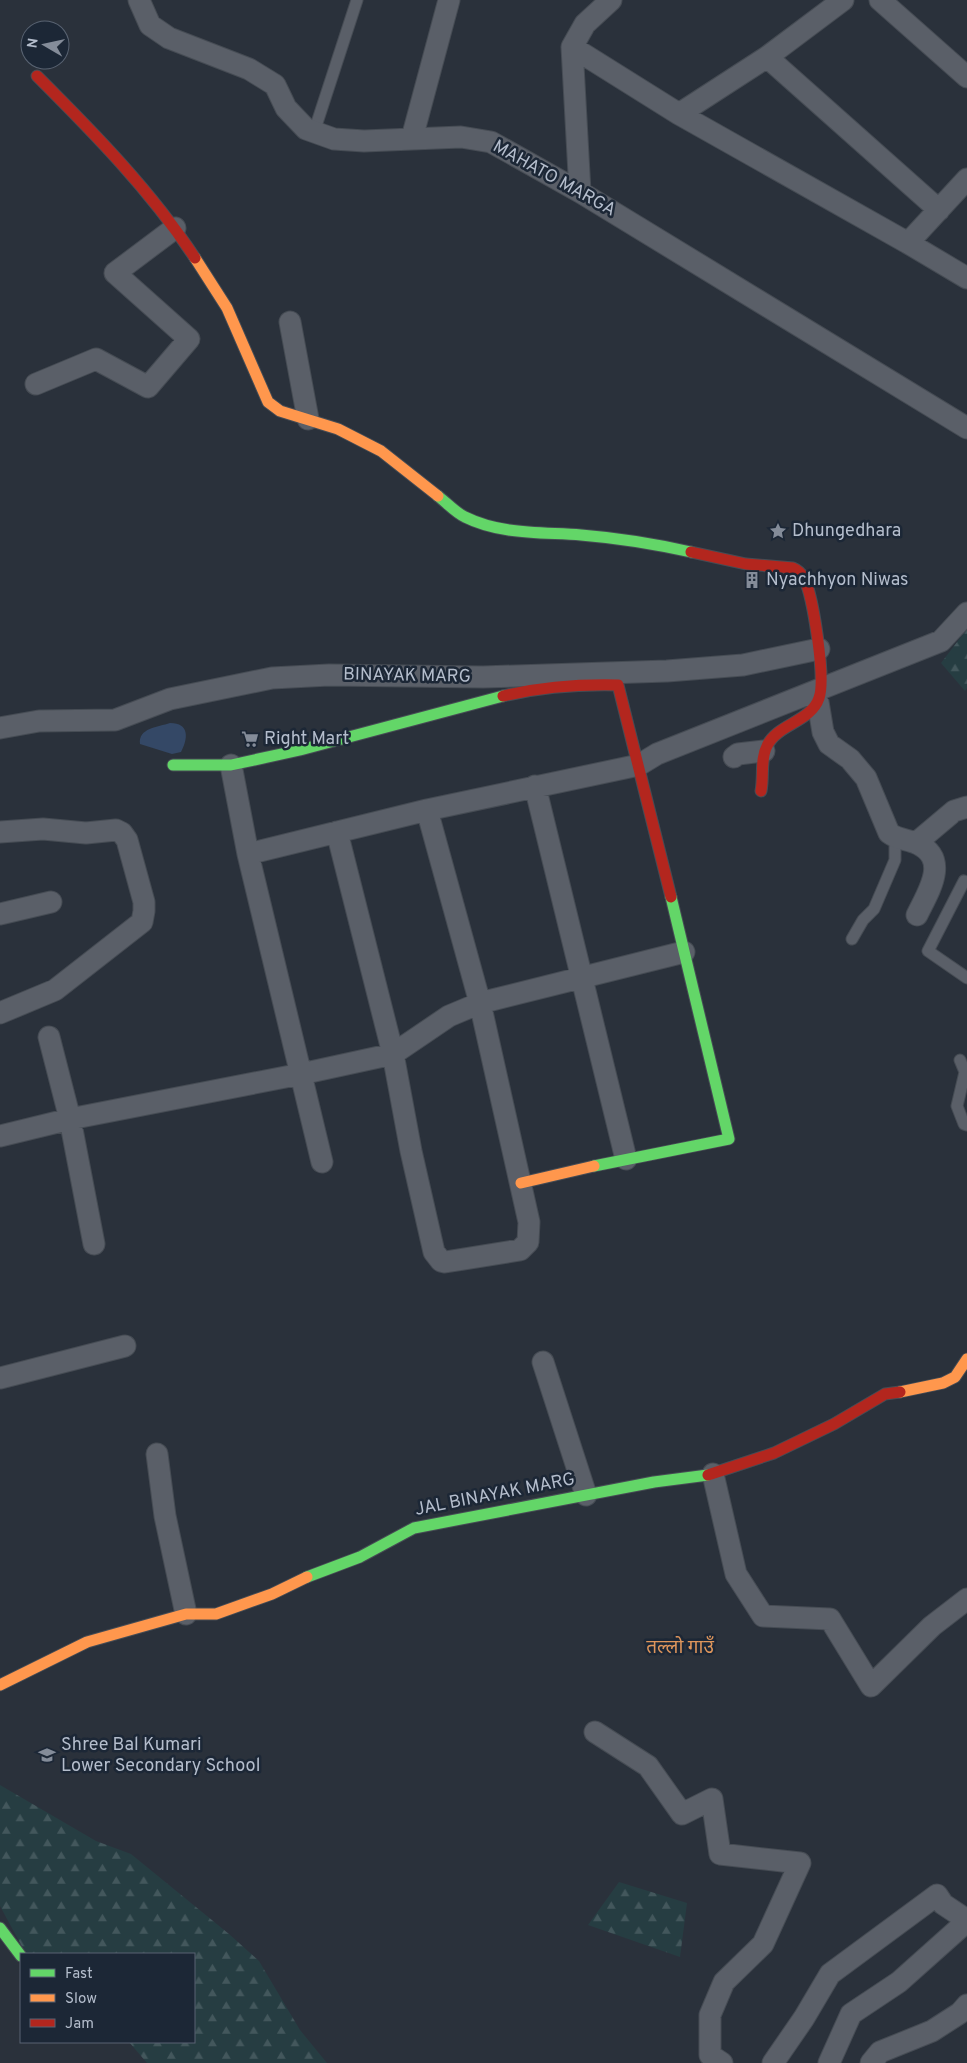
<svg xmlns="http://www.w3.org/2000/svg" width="967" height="2063" font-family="Overpass,'Noto Sans Devanagari',sans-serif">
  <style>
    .forest { fill: url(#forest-firs) }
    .water { fill: #344866 }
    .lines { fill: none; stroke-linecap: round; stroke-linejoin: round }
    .lane-casing { stroke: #464c54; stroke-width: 13 }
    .street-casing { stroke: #464c54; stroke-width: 23 }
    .fast-casing { stroke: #464c54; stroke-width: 13 }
    .slow-casing { stroke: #464c54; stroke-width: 13 }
    .jam-casing { stroke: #464c54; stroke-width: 13 }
    .lane { stroke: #5a5f68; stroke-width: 11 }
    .street { stroke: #5a5f68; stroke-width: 21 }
    .fast { stroke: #63d668; stroke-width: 11 }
    .slow { stroke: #ff974d; stroke-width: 11 }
    .jam { stroke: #b3261e; stroke-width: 11 }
    .labels { text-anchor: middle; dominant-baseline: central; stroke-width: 5; stroke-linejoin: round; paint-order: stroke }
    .street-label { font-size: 18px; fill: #b4bdcc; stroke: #1c2736 }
    .poi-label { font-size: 18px; fill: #b4bdcc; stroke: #1c2736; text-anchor: start }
    .neighbourhood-label { font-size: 19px; fill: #df965c; stroke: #1c2736 }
  </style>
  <defs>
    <pattern id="forest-firs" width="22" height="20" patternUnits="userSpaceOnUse" patternTransform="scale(1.25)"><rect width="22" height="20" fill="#263d42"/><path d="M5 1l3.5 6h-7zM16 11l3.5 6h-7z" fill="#43575c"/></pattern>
  </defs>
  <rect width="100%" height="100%" fill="#2a313b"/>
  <path class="forest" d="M967,629v59l-2,3 -24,-28z
    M0,1785l96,56 35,13 98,80 30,27 41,69 27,33h-180l-18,-21h65v-88h-168l-26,-48z
    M619,1882l68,21 -7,54 -92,-32z"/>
  <path class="water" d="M170,723c20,0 18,16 11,29l-9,2 -32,-10c-2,-16 18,-17 30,-21z"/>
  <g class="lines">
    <g class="lane-casing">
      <path id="lane" d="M314,132l43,-132
        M967,882l-3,-1 -36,70 39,27
        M852,939l11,-19 11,-11 21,-49v-22
        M960,1060l5,12 -8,34 7,18 3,1"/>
    </g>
    <g class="street-casing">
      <path id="street" d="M139,0l11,25 19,13 80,31 26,16 11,23 20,21 28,10 30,2 97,-4 30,5 89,50 387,236
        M880,0l87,77
        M572,47l107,67 229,129 59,35
        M767,57l172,153
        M679,114l88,-57 76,-57
        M412,138l37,-138
        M580,192l-8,-145 13,-23 26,-24
        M908,243l59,-64
        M290,322l18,97
        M36,384l60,-25 52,28 41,-48 -74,-66 60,-45
        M818,702l5,30 6,12 21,15 16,19 23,55c9,7 19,6 29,11 32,16 10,48 -1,71
        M0,728l39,-7 76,-1 55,-21 102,-21 57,-3 154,2 184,-6 76,-6 76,-16
        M734,757l4,-3 26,-3
        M231,765l17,89 74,308
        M535,786l91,373
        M0,832l43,-3 43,4 30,-3 6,3 5,7 17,62v9l-2,11 -87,68 -55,23
        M337,832l56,222 18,97 23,101 7,9 4,1 75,-12 8,-8 1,-20 -49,-219 -53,-193
        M916,843l38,-32 13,-4
        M248,854l179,-44 212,-45 18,-11 284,-113 26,-28
        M0,914l51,-12
        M49,1037l21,82 24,125
        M0,1136l70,-17 231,-45 92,-20 56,-38 31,-13 204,-51
        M543,1362l43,133
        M0,1378l125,-32
        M157,1454l8,62 21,98
        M713,1474l23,100 27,42 67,3 41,67 61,-60 35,-27
        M595,1732l53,34 34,48 30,-15 8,55 80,9 -37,81 -39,38 -14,33v40l12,8
        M773,2063l31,-45 26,-44 107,-79 6,9 24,16
        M829,2063l22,-49 48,-32 66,-59 2,1
        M871,2063l9,-11 52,-21 28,-18 7,-8"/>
    </g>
    <g class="fast-casing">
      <path id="fast" d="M438,496c9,7 18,17 27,21 36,18 78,15 116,18 37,3 74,9 110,17
        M173,765h58l69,-15 203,-54
        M594,1166l135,-27 -58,-242
        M307,1577l53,-20 54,-29 240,-46 54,-7
        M0,1928l21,28"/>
    </g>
    <g class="slow-casing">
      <path id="slow" d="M195,258l32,50 41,94 12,9 58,18 43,22 57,45
        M521,1183l73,-17
        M900,1392l43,-9 12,-6 12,-18
        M0,1685l87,-43 99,-28h30l56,-20 35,-17"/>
    </g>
    <g class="jam-casing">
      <path id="jam" d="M37,76c57,57 114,115 158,182
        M691,552l55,12 47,4c5,2 8,5 11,10 9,18 22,101 15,120 -8,24 -42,26 -52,48 -7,13 -3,30 -6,45
        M503,696c38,-9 76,-12 115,-11l53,212
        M708,1475l66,-22 60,-29 51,-30 15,-2"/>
    </g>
    <use href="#lane" class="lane"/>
    <use href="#street" class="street"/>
    <use href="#fast" class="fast"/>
    <use href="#slow" class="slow"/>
    <use href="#jam" class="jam"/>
  </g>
  <defs>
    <g id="sight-bare" transform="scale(1.35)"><path d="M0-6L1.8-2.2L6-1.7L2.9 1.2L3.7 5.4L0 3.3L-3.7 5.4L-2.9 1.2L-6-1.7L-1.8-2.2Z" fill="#848c99" stroke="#1c2736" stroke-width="2.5" paint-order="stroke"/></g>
    <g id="building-bare" transform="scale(1.35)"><path d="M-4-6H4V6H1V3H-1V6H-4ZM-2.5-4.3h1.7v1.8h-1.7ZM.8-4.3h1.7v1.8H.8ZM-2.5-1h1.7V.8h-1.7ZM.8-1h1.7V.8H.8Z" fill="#848c99" stroke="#1c2736" stroke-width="2.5" paint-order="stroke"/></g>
    <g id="supermarket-bare" transform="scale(1.35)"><path d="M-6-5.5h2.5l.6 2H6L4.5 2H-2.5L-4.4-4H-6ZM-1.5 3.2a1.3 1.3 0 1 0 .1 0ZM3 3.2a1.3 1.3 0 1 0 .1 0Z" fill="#848c99" stroke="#1c2736" stroke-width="2.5" paint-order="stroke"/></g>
    <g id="school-bare" transform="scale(1.35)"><path d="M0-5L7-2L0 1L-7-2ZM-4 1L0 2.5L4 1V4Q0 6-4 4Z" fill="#848c99" stroke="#1c2736" stroke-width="2.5" paint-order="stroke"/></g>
  </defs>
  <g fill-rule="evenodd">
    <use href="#sight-bare" x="778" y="531"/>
    <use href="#building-bare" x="752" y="580"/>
    <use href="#supermarket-bare" x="250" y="739"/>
    <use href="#school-bare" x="47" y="1755"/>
  </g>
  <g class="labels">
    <g class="street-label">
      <text transform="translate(554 179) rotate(29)">MAHATO MARGA</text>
      <text transform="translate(407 676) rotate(1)">BINAYAK MARG</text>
      <text transform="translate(495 1495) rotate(-11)">JAL BINAYAK MARG</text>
    </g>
    <g class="poi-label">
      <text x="792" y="531">Dhungedhara</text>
      <text x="766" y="580">Nyachhyon Niwas</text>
      <text x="264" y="739">Right Mart</text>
      <text x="61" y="1745">Shree Bal Kumari<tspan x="61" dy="21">Lower Secondary School</tspan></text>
    </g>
    <g class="neighbourhood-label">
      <text x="680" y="1648">तल्लो गाउँ</text>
    </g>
  </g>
  <rect x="20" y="1953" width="175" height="90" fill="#1c2736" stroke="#596372"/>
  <rect x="30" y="1969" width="25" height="8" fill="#63d668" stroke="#596372"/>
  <text x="65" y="1978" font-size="15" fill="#b4bdcc">Fast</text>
  <rect x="30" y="1994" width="25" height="8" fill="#ff974d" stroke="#596372"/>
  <text x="65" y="2003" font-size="15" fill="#b4bdcc">Slow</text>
  <rect x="30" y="2019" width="25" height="8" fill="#b3261e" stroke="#596372"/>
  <text x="65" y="2028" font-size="15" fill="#b4bdcc">Jam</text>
  <g transform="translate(45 45) rotate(279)"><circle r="24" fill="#1c2736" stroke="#596372"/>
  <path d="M0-4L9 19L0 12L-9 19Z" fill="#848c99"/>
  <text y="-8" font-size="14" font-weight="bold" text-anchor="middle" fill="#b4bdcc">N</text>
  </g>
</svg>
